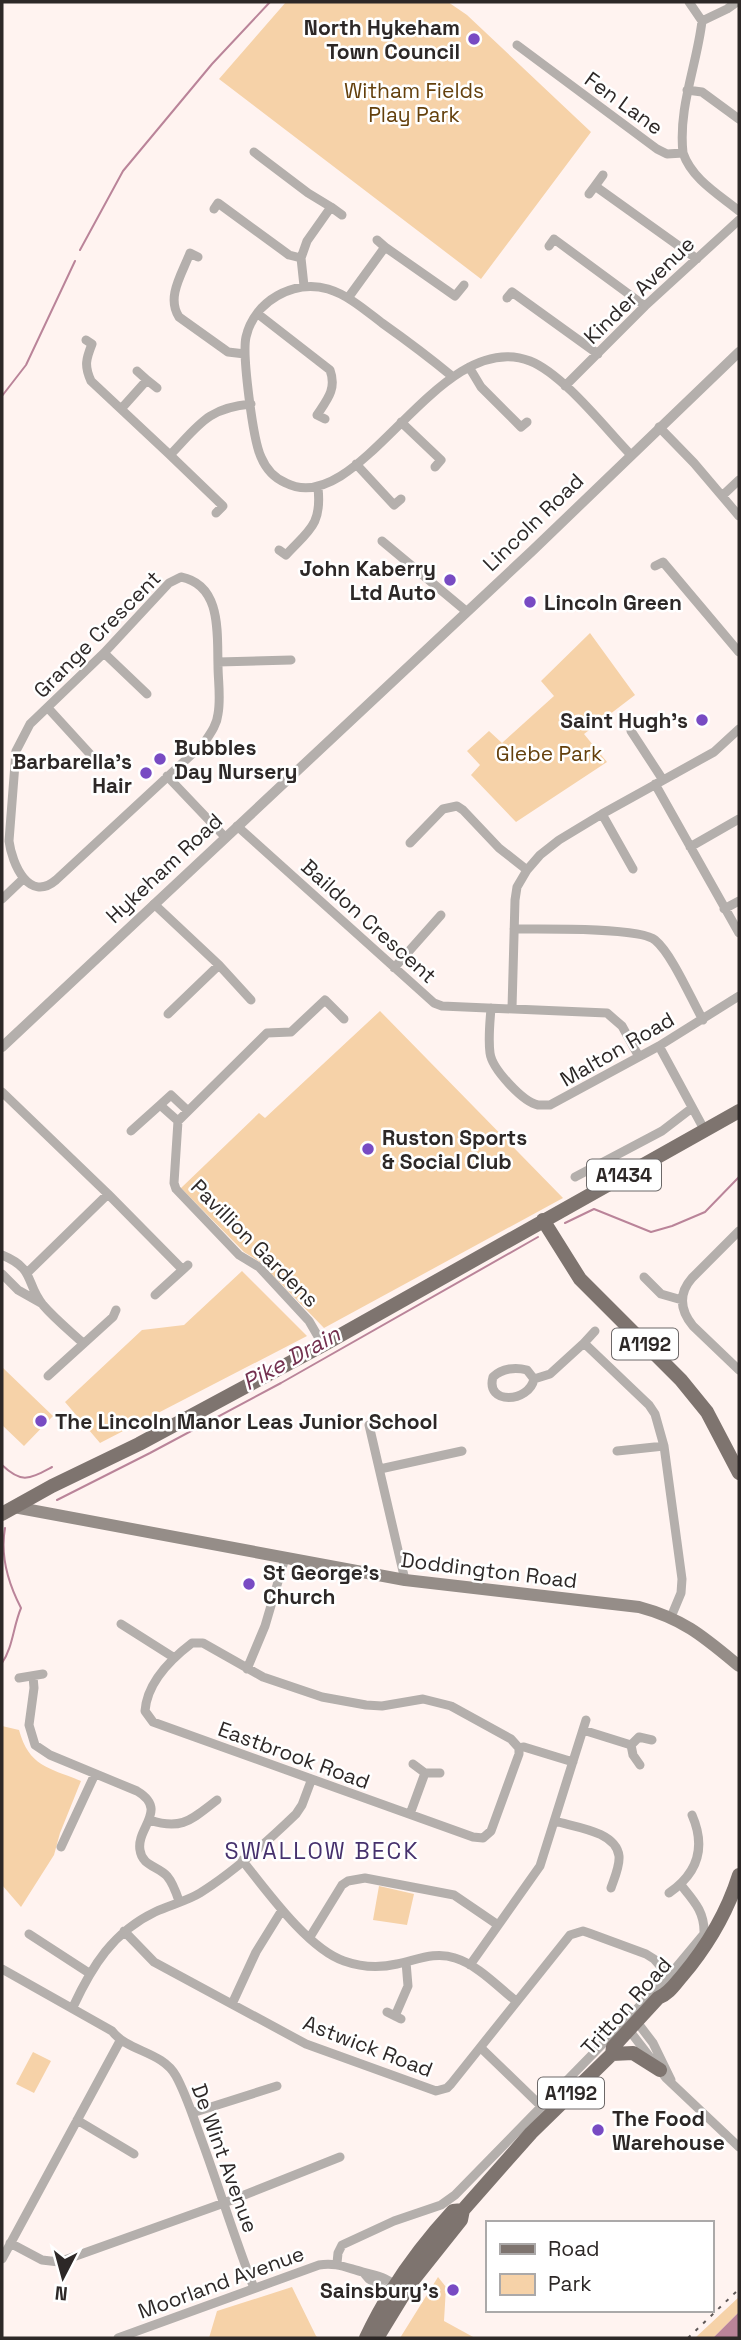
<svg xmlns="http://www.w3.org/2000/svg" width="741" height="2340" font-family="'Space Grotesk',sans-serif">
  <style>
    .green { fill: #f6d2a8 }
    .water { fill: #ba8499 }
    .lines { fill: none; stroke-linecap: round; stroke-linejoin: round }
    .stream { stroke: #ba8499; stroke-width: 2 }
    .minor { stroke: #b4afac; stroke-width: 9 }
    .tertiary { stroke: #b4afac; stroke-width: 10 }
    .secondary { stroke: #958d88; stroke-width: 12 }
    .primary { stroke: #7e746f; stroke-width: 14 }
    .rail { stroke: #5f5857; stroke-width: 2; stroke-dasharray: 3.5 7; stroke-linecap: butt }
    .poi-dot { fill: #784bc3; stroke: #fff; stroke-width: 2.5 }
    .labels { text-anchor: middle; dominant-baseline: central; stroke-width: 5; stroke-linejoin: round; paint-order: stroke }
    .shield { fill: #fff; stroke: #6c6868; stroke-width: 2 }
    .shield-label { font-size: 19px; font-weight: bold; fill: #2d2827 }
    .poi-label { font-size: 21px; font-weight: bold; fill: #2d2827; stroke: #fff; text-anchor: start }
    .park-label { font-size: 21px; fill: #64400c; stroke: #fff }
    .street-label { font-size: 21px; fill: #2d2827; stroke: #fff }
    .water-label { font-size: 23px; font-style: italic; fill: #743150; stroke: #fff }
    .neighbourhood-label { font-size: 23px; letter-spacing: 2px; fill: #46316d; stroke: #fff }
  </style>
  <rect width="100%" height="100%" fill="#fff3f0"/>
  <path class="green" d="M286,2h162l19,13 124,117 -110,147 -262,-200z
    M590,633l45,62 -51,39 23,28 -91,60 -45,-47 9,-10 -13,-14 22,-20 13,12 52,-47 -13,-15z
    M380,1011l183,187 -239,130 -64,-66 -16,-10 -63,-64 78,-75 6,5z
    M242,1271l65,65 -207,107 -35,-41 77,-72 42,-5z
    M2,1367l51,49 -29,30 -22,-21z
    M2,1726l17,4c10,37 31,38 62,51l-21,52 -6,22 -33,52 -19,-22z
    M379,1886l35,8 -7,31 -34,-5z
    M33,2052l18,9 -17,32 -18,-9z
    M438,2277l8,10 -2,34 31,17h-75z
    M292,2287l24,49 3,2h-110l8,-27z
    M739,2297v15l-26,26h-18z"/>
  <path class="water" d="M739,2312v26h-26z"/>
  <g class="lines">
    <path class="stream" d="M80,250l43,-79 89,-107 58,-62
      M2,396l24,-31 49,-104
      M565,1223l29,-14 57,23 21,-6 33,-14 34,-35
      M2,1465c20,19 27,14 50,2
      M57,1500l93,-47 131,-70 257,-146
      M2,1663c11,-16 11,-36 19,-55 -13,-25 -21,-52 -16,-80"/>
    <path class="minor" d="M689,2l13,19
      M702,21l25,-12 10,-7
      M517,45l140,104 10,5 16,-1c9,26 35,41 56,58
      M687,90l15,2 37,27
      M254,152l54,41 23,14
      M683,153c-5,-46 14,-88 19,-132
      M595,186l8,-11
      M589,194l6,-8 102,73
      M214,209l4,-6 71,52 12,3 3,28
      M549,246l5,-7 91,67
      M385,247l70,49 9,-11
      M198,257l-8,-4c-8,21 -24,44 -11,64l49,35 17,2
      M301,258l6,-17 24,-34 11,8
      M348,298l37,-51 -8,-7
      M507,298l5,-6 86,62
      M258,314l72,56c7,19 -3,30 -13,45l8,4
      M86,340l6,4c-6,15 -8,22 -1,37l79,74c29,-30 37,-47 81,-51
      M469,367l12,20 40,40 6,-5
      M137,371l10,9
      M453,377c-23,-19 -47,-37 -71,-54 -17,-13 -34,-28 -54,-34 -34,-10 -74,12 -82,48 -4,18 7,103 15,120 5,12 13,21 25,26 74,38 152,-158 244,-122 33,13 75,67 100,93
      M565,386l80,-80 94,-86
      M121,409l26,-29 10,8
      M401,422l40,38 -6,7
      M659,427l35,36 45,53
      M170,455l53,51 -7,7
      M356,464l38,41 7,-6
      M722,496l17,-16
      M382,541l84,70
      M279,550l7,5c23,-25 36,-30 32,-67
      M655,566l8,-4 76,90
      M181,577c41,8 36,57 37,88 0,16 3,33 0,49 -1,11 -8,20 -14,29l-148,137c-27,23 -44,-16 -47,-39l7,-90 14,-27 74,-71 65,-70z
      M104,653l43,41
      M218,662l73,-2
      M48,708l42,46
      M631,731l32,49
      M167,776l58,61
      M655,784l84,149
      M602,814l31,55
      M237,826l197,177 8,3 165,7 15,13 16,29
      M410,843l33,-34 14,-3 6,4 36,38 28,22
      M690,847l49,-28
      M2,899l21,-20
      M154,904l65,61 32,35
      M724,909l15,-8
      M514,929c25,0 126,-2 141,11 17,14 36,59 48,80
      M394,968l47,-53
      M491,1008c-1,14 -3,30 -1,45 2,16 33,49 48,52 1,0 11,0 12,0l109,-59 80,-50
      M512,1008l3,-108 2,-13 10,-17 13,-15 19,-15 43,-26 112,-62 25,-23
      M168,1014l51,-49
      M659,1046l46,85
      M2,1092l106,102 74,75
      M178,1121l-18,-16 11,-10 17,16
      M131,1131l29,-26
      M575,1177l87,-46 30,-23
      M739,1231l-47,47c-14,16 -12,32 1,48l46,44
      M2,1255c34,14 23,28 41,50 12,14 27,26 40,38
      M27,1273l81,-79
      M2,1274l16,16 23,13
      M644,1277l17,17 21,6
      M155,1295l33,-30
      M584,1343l11,-12
      M323,1345l-14,-24 -50,-54 -20,-12 -63,-66 -2,-6 4,-62 89,-88 24,-1 34,-32 19,19
      M48,1376l65,-59 3,-7
      M534,1379l-7,-9c-11,-3 -25,-2 -34,7 -8,28 36,26 41,2l16,-5 34,-31 65,62 6,9 9,32 18,133 -1,14 -10,24
      M369,1425l36,155
      M617,1451l47,-5
      M380,1469l82,-18
      M121,1624l52,33
      M192,1643h11l60,34 59,20 44,8 16,1 41,-7 28,7 60,33 8,9v6l-28,77 -8,7 -10,-1 -320,-115 -8,-11c2,-28 26,-52 47,-68z
      M247,1669l18,-43 20,-68
      M33,1676l1,12 -5,37 6,20 15,10 87,36c32,19 -1,37 3,59 2,16 18,16 27,26 6,7 9,16 12,25
      M19,1678l24,-4
      M583,1730l48,15
      M519,1748l5,-1 49,15
      M640,1765l-7,-10 -2,-10 8,-8 13,3
      M425,1773h15
      M410,1814l15,-41 -12,-9
      M150,1820c32,11 42,-1 67,-20
      M555,1821c19,6 61,10 64,35 1,10 -5,23 -8,32
      M61,1847l34,-73
      M242,1860c24,30 66,89 102,101 17,6 36,7 53,3 20,-4 38,-13 58,-6 23,7 43,29 61,43
      M669,1893c29,-20 37,-46 23,-78
      M124,1931l30,31 152,82 130,47 11,-3 4,-4 119,-149 13,-4 6,2 57,21 8,5 15,17
      M29,1934l60,39
      M310,1937l32,-52 6,-4 17,-3 89,17 44,30
      M470,1965l70,-99 46,-146
      M2,1969l110,62c16,21 50,20 64,45 11,20 18,44 26,65 18,49 33,99 52,147
      M232,2004l24,-52 26,-42
      M73,2007c19,-41 40,-75 82,-95 15,-7 32,-11 45,-19 34,-21 68,-52 96,-79l6,-9 9,-24
      M387,2012l14,7
      M395,2016l13,-30 -2,-24
      M637,2022l16,21 18,37
      M629,2030l37,48 73,69
      M481,2048l60,58
      M192,2113l85,-27
      M77,2120l57,34
      M10,2243l32,17 17,2 165,-59 116,-46
      M2,2259l118,-218
      M337,2263l1,-10 4,-8 52,-24 47,-16 14,-10 214,-219 35,-42c1,-22 -10,-33 -23,-49
      M363,2272l6,7 23,15
      M118,2338l201,-73c17,-3 28,3 44,7 14,4 24,5 36,16"/>
    <path class="tertiary" d="M2,1047l530,-496 207,-199"/>
    <path class="secondary" d="M14,1507l391,73 234,27c45,12 65,30 100,59"/>
    <path class="primary" d="M543,1220l37,59 101,101 26,32 32,61
      M2,1514l50,-28 87,-42 184,-99 416,-234
      M612,2054l21,-1 27,17
      M366,2338c23,-49 51,-88 87,-127l10,-1
      M377,2338l33,-54 51,-64 2,-10 68,-77 81,-79 1,-7 45,-49c11,-4 17,-14 24,-22 26,-31 45,-63 57,-101"/>
    <path class="rail" d="M688,2338l51,-49"/>
  </g>
  <g class="poi-dot">
    <circle cx="474" cy="39" r="7"/>
    <circle cx="450" cy="580" r="7"/>
    <circle cx="530" cy="602" r="7"/>
    <circle cx="702" cy="720" r="7"/>
    <circle cx="160" cy="759" r="7"/>
    <circle cx="146" cy="773" r="7"/>
    <circle cx="368" cy="1149" r="7"/>
    <circle cx="41" cy="1421" r="7"/>
    <circle cx="249" cy="1584" r="7"/>
    <circle cx="598" cy="2130" r="7"/>
    <circle cx="453" cy="2290" r="7"/>
  </g>
  <g class="labels">
    <g class="shield">
      <rect x="587" y="1159.5" width="74" height="31" rx="5"/>
      <rect x="612" y="1328.5" width="66" height="31" rx="5"/>
      <rect x="538" y="2077.5" width="66" height="31" rx="5"/>
    </g>
    <g class="shield-label">
      <text x="624" y="1175">A1434</text>
      <text x="645" y="1344">A1192</text>
      <text x="571" y="2093">A1192</text>
    </g>
    <g class="poi-label">
      <text x="460" y="27" text-anchor="end">North Hykeham<tspan x="460" dy="24">Town Council</tspan></text>
      <text x="436" y="568" text-anchor="end">John Kaberry<tspan x="436" dy="24">Ltd Auto</tspan></text>
      <text x="544" y="602">Lincoln Green</text>
      <text x="688" y="720" text-anchor="end">Saint Hugh's</text>
      <text x="174" y="747">Bubbles<tspan x="174" dy="24">Day Nursery</tspan></text>
      <text x="132" y="761" text-anchor="end">Barbarella's<tspan x="132" dy="24">Hair</tspan></text>
      <text x="382" y="1137">Ruston Sports<tspan x="382" dy="24">&amp; Social Club</tspan></text>
      <text x="55" y="1421">The Lincoln Manor Leas Junior School</text>
      <text x="263" y="1572">St George's<tspan x="263" dy="24">Church</tspan></text>
      <text x="612" y="2118">The Food<tspan x="612" dy="24">Warehouse</tspan></text>
      <text x="439" y="2290" text-anchor="end">Sainsbury's</text>
    </g>
    <g class="park-label">
      <text x="414" y="90">Witham Fields<tspan x="414" dy="24">Play Park</tspan></text>
      <text x="549" y="753">Glebe Park</text>
    </g>
    <g class="street-label">
      <text transform="translate(624 103) rotate(36)">Fen Lane</text>
      <text transform="translate(639 290) rotate(-44)">Kinder Avenue</text>
      <text transform="translate(533 522) rotate(-44)">Lincoln Road</text>
      <text transform="translate(97 634) rotate(-45)">Grange Crescent</text>
      <text transform="translate(164 868) rotate(-43)">Hykeham Road</text>
      <text transform="translate(369 921) rotate(42)">Baildon Crescent</text>
      <text transform="translate(617 1049) rotate(-30)">Malton Road</text>
      <text transform="translate(255 1243) rotate(45)">Pavillion Gardens</text>
      <text transform="translate(489 1570) rotate(7)">Doddington Road</text>
      <text transform="translate(294 1755) rotate(20)">Eastbrook Road</text>
      <text transform="translate(626 2006) rotate(-48)">Tritton Road</text>
      <text transform="translate(368 2046) rotate(21)">Astwick Road</text>
      <text transform="translate(225 2158) rotate(70)">De Wint Avenue</text>
      <text transform="translate(221 2282) rotate(-20)">Moorland Avenue</text>
    </g>
    <g class="water-label">
      <text transform="translate(291 1358) rotate(-29)">Pike Drain</text>
    </g>
    <g class="neighbourhood-label">
      <text x="322" y="1851">SWALLOW BECK</text>
    </g>
  </g>
  <rect width="741" height="2340" fill="none" stroke="#2d2827" stroke-width="7"/>
  <rect x="486" y="2221" width="228" height="91" fill="#ffffff" stroke="#aba9a9" stroke-width="2"/>
  <rect x="500" y="2244" width="35" height="10" fill="#7e746f" stroke="#aba9a9" stroke-width="2"/>
  <text x="548" y="2256" font-size="21" fill="#2d2827">Road</text>
  <rect x="500" y="2274" width="35" height="21" fill="#f6d2a8" stroke="#aba9a9" stroke-width="2"/>
  <text x="548" y="2291" font-size="21" fill="#2d2827">Park</text>
  <g transform="translate(63 2277) rotate(186)" stroke="#ffffff" stroke-width="5" paint-order="stroke">
  <path d="M0-5L12 26L0 18L-12 26Z" fill="#2d2827"/>
  <text y="-10" font-size="19" font-weight="bold" text-anchor="middle" fill="#2d2827">N</text>
  </g>
</svg>
